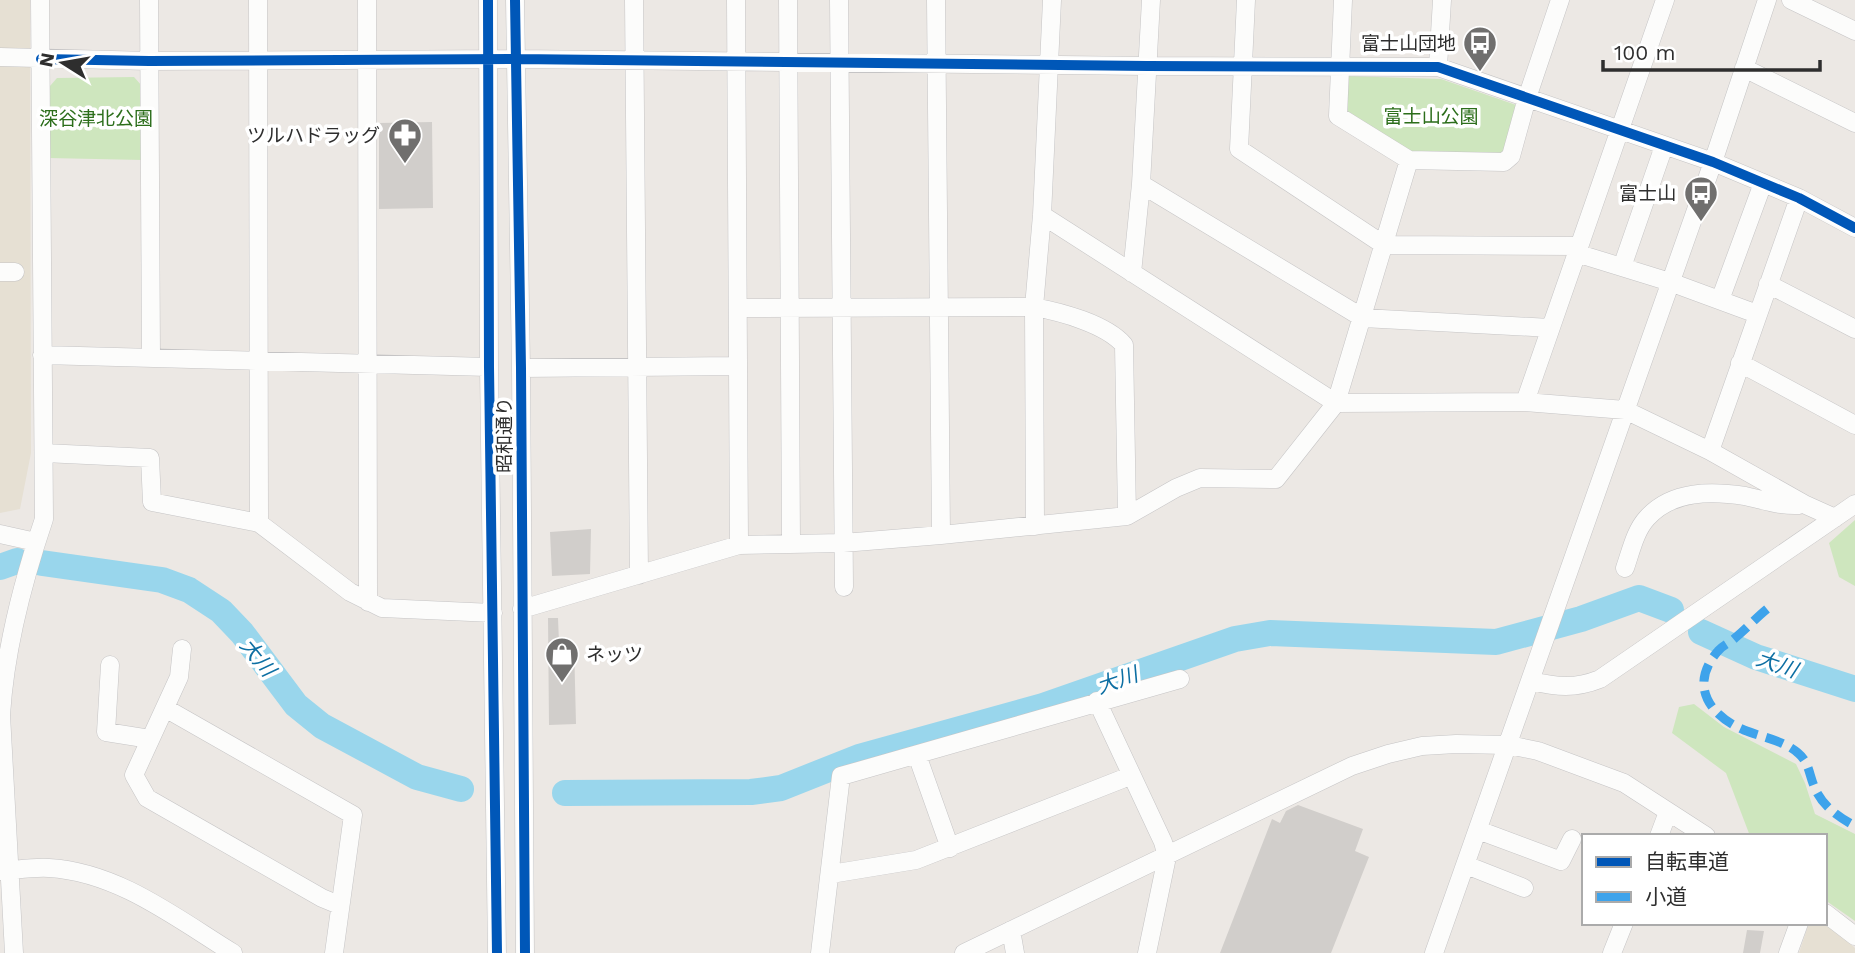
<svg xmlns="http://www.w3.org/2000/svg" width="1855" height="953" font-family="'Work Sans','Noto Sans JP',sans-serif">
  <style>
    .education { fill: #e6e0d3 }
    .green { fill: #cee6be }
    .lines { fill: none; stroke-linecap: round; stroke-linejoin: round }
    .river { stroke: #99d6ec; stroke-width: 26 }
    .building { fill: #d1cecb }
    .minor-casing { stroke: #c5c4c5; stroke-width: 19 }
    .minor { stroke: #fcfcfb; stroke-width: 18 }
    .quiet { stroke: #3ea3eb; stroke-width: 9; stroke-dasharray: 18 9; stroke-linecap: butt }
    .cycleway-casing { stroke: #fff; stroke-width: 15 }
    .cycleway { stroke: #0057b8; stroke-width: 10 }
    .labels { text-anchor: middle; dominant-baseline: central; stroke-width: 7; stroke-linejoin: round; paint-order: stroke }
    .poi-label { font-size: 19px; fill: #2e2e2e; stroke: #fff; text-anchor: end }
    .park-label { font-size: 19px; fill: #2c6e1b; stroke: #fff }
    .street-label { font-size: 19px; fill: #2e2e2e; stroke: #fff }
    .water-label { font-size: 21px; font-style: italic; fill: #0d6fa3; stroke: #fff }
  </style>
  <rect width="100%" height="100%" fill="#ece8e4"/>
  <path class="education" d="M0,0h30l1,453 -11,56 -20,4z
    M1825,921l30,27v5h-56l10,-30h16z"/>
  <path class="green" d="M1345,76l96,3 78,27 -14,51 -95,-2 -67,-40z
    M134,77l8,9 1,74 -95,-2 2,-72 7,-8z
    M1855,520v66l-16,-9 -10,-34z
    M1694,704l30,23 72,37 9,19 10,31 40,20v87l-30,-21v-64h-75l-24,-63 -54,-40 7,-26z"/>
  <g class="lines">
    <path class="river" d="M42,563l120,17 27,10 32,21 21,22 54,72 26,21 95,51 44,12
      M0,567l17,-6
      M1701,632l55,25 99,32
      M565,793l186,-1 30,-4 78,-31 184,-51 192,-67 35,-6 226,9 85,-23 58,-21 32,12"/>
  </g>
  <path class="building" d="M432,122l1,86 -54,1v-86z
    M591,529l-1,45 -38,2 -2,-44z
    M548,618h10l1,25h15l2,81 -27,1z
    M1298,805l65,24 -8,22 14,6 -38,96h-111l52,-134 8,4 6,-12z
    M1747,930l17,1 -4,22h-17z"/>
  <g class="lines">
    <g class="minor-casing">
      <path id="minor" d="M149,0l2,357
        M258,0l1,523
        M367,0l1,602
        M488,0l1,367 8,586
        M515,0l6,368 4,585
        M634,0l5,575
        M736,0l3,545
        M788,0l3,544
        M839,0l5,587
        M936,0l5,535
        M1246,0l-7,149 145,96 194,1
        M1343,0l-5,116 71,44 95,2 7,-6 16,-58 33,-98
        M1791,0l64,31
        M0,57l149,4 367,-2 631,7 291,1 275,95 86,36 56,30
        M1438,67l4,-67
        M1744,68l111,55
        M1141,184l222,134 187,10
        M1042,215l294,188 189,-1 100,8 85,41 96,54 29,13
        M1576,253l94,29 87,32
        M1622,267l42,-121
        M0,272h15
        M1132,273l9,-89 10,-184
        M1768,284l87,45
        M1720,300l43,-117
        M738,308l296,-1c27,5 72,17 90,38l3,171
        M42,355l447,12
        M1740,363l115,62
        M521,368l217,-2
        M1525,402l140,-402
        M1710,451l89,-253
        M44,453l106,5 2,44 107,21 91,69 32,16 111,5
        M1035,526l-1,-219 8,-92 10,-215
        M0,534l36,8
        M1625,568c6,-17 10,-37 22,-50 25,-28 65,-27 98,-22 17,4 36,10 54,9
        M522,609l217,-64 104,-2 98,-8 186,-19 49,-28 24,-10 76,1 60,-76 73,-243
        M182,649l-3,28 -45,98 13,23 175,100 17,7
        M110,665l-4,67 44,7
        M1531,681c26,6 44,8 69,-2l255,-175
        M1097,701l66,141 4,15 -20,96
        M165,708l188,107 -19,138
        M917,755l33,93
        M1478,830l83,31 11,-22
        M1659,836l9,-24
        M1466,865l58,23
        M0,871c16,-1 33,-4 49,-3 69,4 127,50 184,85
        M831,874l85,-14 214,-84
        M1825,913l30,23
        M1011,930l4,23
        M14,953l-13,-238c4,-66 22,-134 43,-196l-4,-519
        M820,953l21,-177 339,-97
        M964,953l388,-187 36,-12 34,-8 34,-2 53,1 29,6 86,32 82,53
        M1434,953l279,-791 54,-162
        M1612,953l12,-30
        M1788,953l11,-30"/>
    </g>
    <use href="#minor" class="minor"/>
    <path class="quiet" d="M1767,609c-11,9 -21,20 -32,29 -5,5 -12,7 -17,13 -29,33 -10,64 26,79 17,7 39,10 54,23 11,9 11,21 16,33 7,19 24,31 41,40"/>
    <g class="cycleway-casing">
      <path id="cycleway" d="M488,0l1,367 8,586
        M515,0l6,368 4,585
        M41,59l108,2 367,-2 631,7 291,1 275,95 86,36 56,30"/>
    </g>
    <use href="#cycleway" class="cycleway"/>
  </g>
  <defs>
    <g id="bus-pin" transform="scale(1.75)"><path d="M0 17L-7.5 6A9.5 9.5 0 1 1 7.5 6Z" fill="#706f6e" stroke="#fff"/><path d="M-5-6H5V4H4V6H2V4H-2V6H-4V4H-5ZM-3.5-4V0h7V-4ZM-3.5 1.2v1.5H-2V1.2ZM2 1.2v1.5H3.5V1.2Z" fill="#fff"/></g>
    <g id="pharmacy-pin" transform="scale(1.75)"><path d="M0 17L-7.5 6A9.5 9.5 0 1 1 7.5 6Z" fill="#706f6e" stroke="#fff"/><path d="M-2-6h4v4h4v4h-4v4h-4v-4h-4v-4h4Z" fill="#fff"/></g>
    <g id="shop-pin" transform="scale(1.75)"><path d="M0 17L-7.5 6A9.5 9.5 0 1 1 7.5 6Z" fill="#706f6e" stroke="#fff"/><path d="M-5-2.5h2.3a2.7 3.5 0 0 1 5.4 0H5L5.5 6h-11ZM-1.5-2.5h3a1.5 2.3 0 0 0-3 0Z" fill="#fff"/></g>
  </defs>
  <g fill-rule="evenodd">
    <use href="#bus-pin" x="1480" y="43"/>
    <use href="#pharmacy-pin" x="405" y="135"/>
    <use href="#bus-pin" x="1701" y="193"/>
    <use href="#shop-pin" x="562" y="654"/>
  </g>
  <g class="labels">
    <g class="poi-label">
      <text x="1456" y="43">富士山団地</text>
      <text x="380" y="135">ツルハドラッグ</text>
      <text x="1676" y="193">富士山</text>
      <text x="586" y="654" text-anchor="start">ネッツ</text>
    </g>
    <g class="park-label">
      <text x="1431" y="116">富士山公園</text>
      <text x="96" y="118">深谷津北公園</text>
    </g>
    <g class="street-label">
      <text transform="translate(504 435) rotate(-90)">昭和通り</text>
    </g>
    <g class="water-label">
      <text transform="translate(258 657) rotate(51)">大川</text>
      <text transform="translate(1777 664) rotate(19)">大川</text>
      <text transform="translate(1117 680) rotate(-19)">大川</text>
    </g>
  </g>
  <rect x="1582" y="834" width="245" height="91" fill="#ffffff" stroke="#ababab" stroke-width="2"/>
  <rect x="1596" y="857" width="35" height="10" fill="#0057b8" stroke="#ababab" stroke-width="2"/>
  <text x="1645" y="869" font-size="21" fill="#2e2e2e">自転車道</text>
  <rect x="1596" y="892" width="35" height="10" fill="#3ea3eb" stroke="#ababab" stroke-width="2"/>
  <text x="1645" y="904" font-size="21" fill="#2e2e2e">小道</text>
  <g transform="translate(63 63) rotate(281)" stroke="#ffffff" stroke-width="5" paint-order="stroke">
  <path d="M0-5L12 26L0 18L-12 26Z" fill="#2e2e2e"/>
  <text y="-10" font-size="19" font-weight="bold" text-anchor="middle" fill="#2e2e2e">N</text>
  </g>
  <path d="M1603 60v10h217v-10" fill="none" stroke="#2e2e2e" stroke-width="3.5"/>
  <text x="1614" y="60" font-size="21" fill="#2e2e2e" stroke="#ffffff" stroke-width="5" paint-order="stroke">100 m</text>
</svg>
